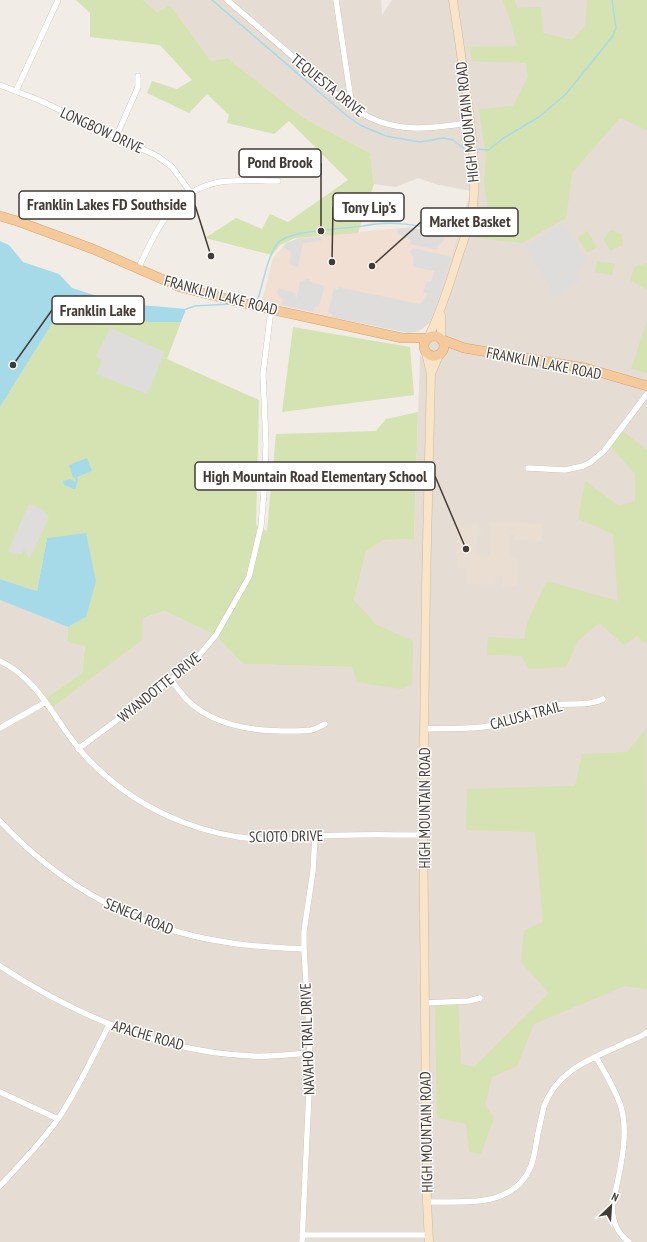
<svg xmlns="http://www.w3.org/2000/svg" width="647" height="1242" font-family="'PT Sans Narrow',sans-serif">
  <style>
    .residential { fill: #e5dcd4 }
    .commercial { fill: #f1dfd3 }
    .education { fill: #e9ded1 }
    .green { fill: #d5e2b2 }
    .parking { fill: #dfdddb }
    .water { fill: #a7dae9 }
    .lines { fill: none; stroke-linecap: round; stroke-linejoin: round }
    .stream { stroke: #a7dae9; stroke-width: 1.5 }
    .street-casing { stroke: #bfb5ac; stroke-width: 6 }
    .secondary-casing { stroke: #d0b89c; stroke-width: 9 }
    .primary-casing { stroke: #d8a46d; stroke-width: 10 }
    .street { stroke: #fff; stroke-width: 5.5 }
    .secondary { stroke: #f9e4c8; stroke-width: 8 }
    .primary { stroke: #f4ca9c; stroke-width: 9 }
    .labels { text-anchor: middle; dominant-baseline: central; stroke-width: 3; stroke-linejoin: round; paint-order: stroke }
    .street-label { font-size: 15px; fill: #433b36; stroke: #fff }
    .leader { fill: none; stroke: #433b36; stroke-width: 1.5 }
    .callout-dot { fill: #433b36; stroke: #fff; stroke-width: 1.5 }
    .callout { fill: #fff; stroke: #433b36; stroke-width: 1.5 }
    .callout-label { font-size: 16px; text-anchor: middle; font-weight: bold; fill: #433b36 }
  </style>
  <rect width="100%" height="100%" fill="#f1ece6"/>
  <path class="residential" d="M143,0h238l1,15 10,-15h255v1242h-647v-642l68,27 -1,15 18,3 -3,28 -40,28 6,10 95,-93 22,-7 50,24 28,29 109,3 60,-26 -36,-17 -22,-23 12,-49 18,-12 30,-1 6,-182 51,-166 -36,-7 -17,-6 -23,9 -21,-3 -4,-31 -66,-35 -77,-60 -16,3 -41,-56 -13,7z"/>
  <path class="commercial" d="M410,227l47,11 -23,77 -4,8 -12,9 -9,1 -78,-16 -69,-16 11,-43 13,-15 12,-5z"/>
  <path class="education" d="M458,521l5,6 4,-3 3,3 5,-5 7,8 -5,4 -1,22h14l1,-34 51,2v17l-28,-1v-6l-5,1v22l9,1 -1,28h-15v-10h-7l-1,9 -27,-1v-16h-9v-11l-2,-1 1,-22 -5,-6z"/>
  <path class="green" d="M76,0h67l14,12 13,-7 41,56 16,-3 77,60 66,35 4,31 -16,49 -63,5 -15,7 -8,10 -67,-17 31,-20 26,11 8,-15 18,8 60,-42 -59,-59 -15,13 -47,-11 2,-8 -22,-21 -18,19 -42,-20 5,-12 25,8 15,-9 -32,-35 -70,-8v-24z
    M502,0h13l2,8 24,-1 2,26 29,7 13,-14 2,-26h60v130l-27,-12 -48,55 -6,45 -44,25 -45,-5 10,-33 -3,-25 2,-24 -7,-47 34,-3 15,-29 -2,-14 -54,-2 -2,-14 47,-1 -7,-27z
    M612,230l9,4 2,6v5l-13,6 -6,-11 3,-6z
    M587,231l10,16 -10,6 -9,-16z
    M597,261l18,3 -3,11 -17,-3z
    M647,263v27l-17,-10 4,-13z
    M80,300l69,22h32l-14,37 92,41 -3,125 11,6 9,-97 100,-3 10,-12 32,-7 -4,127 -30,1 -18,12 -12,48 22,24 37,17 -1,43 -10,5 -45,-7 -5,-15 -109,-3 -28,-29 -50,-24 -22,7 -1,22 -95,71 -5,-10 40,-28 3,-27 -18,-4 1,-15 18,-10 -39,-79 -10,53 -37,-12v-172l63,-101z
    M647,320v53l-16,-4z
    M293,327l117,20 4,48 -132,17z
    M620,429l27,21v194l-10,-8 -13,9 -25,-22 -21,18 -12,26 -37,2 -8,-13 -34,-1 1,-18 36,2 4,-19 19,-39 71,20 -5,-67 -35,-15 7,-38 34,25 16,-5v-27l-27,-31z
    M646,729l1,260 -22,-3 -91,38 -17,42 -25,11 -7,28 9,13 -13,36 -12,-2 -3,-28 -29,-6 -2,-115 23,-1 3,62 13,3 75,-74 -28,-31 3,-31 19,-9 -8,-90 -69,-2 1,-41 108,-3 7,-32 45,-2z"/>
  <path class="parking" d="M563,223l25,40 -14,9 5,9 -27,17 -3,-4 4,-3 -28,-44z
    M410,228l11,2 24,5 -1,5 -6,6 -1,4 -27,-6 1,-4 -13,-6 -1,-5z
    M321,237v4l-18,2 -5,24 -5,-1 -4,-3 2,-11 -8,-5 3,-4 12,-4z
    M413,248l38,9 -17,57 -4,8 -7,6 -5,3 -9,2 -77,-16v-3l-4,-1 6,-25 4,1v-2l82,17 8,-10 -5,-2 4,-11 4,1 3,-11 -20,-4 -1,-4 1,-5 -4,-6z
    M309,278v3l15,5 -5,21h-4l-2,5 -31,-7 1,-5 -6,-7 1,-5 18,5 -1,4h2l3,-15z
    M110,328l55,24 -18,42 -51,-20 6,-14 -6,-4z
    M29,504l14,6 6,7 -19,41 -6,-8 -3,5 -3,-2 -1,2 -9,-4z"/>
  <path class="water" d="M0,241l9,4 14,17 36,12 13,14 47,15 67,6 -5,13h-32l-69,-22 -17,6 -63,101z
    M87,458l5,13 -15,6 1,3 -3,9h-1l-10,-4 -1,-4 7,-2 5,3 1,-2 -1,-2h-2l-4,-13z
    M86,533l10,48 -10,36 -18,10 -68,-27v-21l37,12 10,-53z"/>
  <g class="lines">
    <path class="stream" d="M212,0l135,116 15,10 24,10 34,6 23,-4 10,2 13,10 4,-1
      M476,149l13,1 13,-11 37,-22 27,-23 46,-57 4,-9 -4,-28
      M251,301l7,-2c5,-16 9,-41 19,-55 10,-14 67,-15 86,-18 31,-7 63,1 93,7
      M186,309l9,-3 35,-2"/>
    <g class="street-casing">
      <path id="street" d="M227,0l122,105c41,30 74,24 121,18
        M336,0l16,107
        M0,85l41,16 116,55 15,11 19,26
        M16,91l42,-91
        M116,137l22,-50v-11
        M138,269c18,-38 35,-79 82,-87 19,-3 39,-1 58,-1
        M528,468l37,2 18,-4 8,-4 13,-11 43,-57
        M0,661c42,20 57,66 88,98 53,56 131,86 208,80 8,0 16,-3 24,-3 34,-2 69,-1 103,-1
        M171,680c9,12 17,23 30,31 26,17 59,20 89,20 7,0 14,0 21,-1 5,-1 10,-4 14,-6
        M0,728l46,-26
        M424,729c26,-1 54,1 80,-6 17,-4 33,-15 51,-18 17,-3 33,2 48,-6
        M78,749l93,-69 25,-21 20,-24 33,-58 12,-51 3,-34 2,-47 -3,-71 8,-65
        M0,821c60,65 138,108 225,121 26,5 52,5 79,7
        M0,966c76,50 160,86 252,90 19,1 39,-2 58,-3
        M425,1003l44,-2 11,-3
        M596,1057c9,16 20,33 25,50 9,30 -3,70 -9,101 1,14 5,25 17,34
        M0,1092l58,27
        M0,1186c20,-22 41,-43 58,-67 20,-30 35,-63 51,-94
        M427,1202c37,-1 87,7 104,-36 4,-11 5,-22 7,-33 2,-9 4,-18 6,-27 15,-38 47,-46 81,-63 7,-3 16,-6 22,-11
        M302,1235h127
        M302,1242l8,-172 -1,-41 -5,-80v-18l9,-60 2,-35"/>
    </g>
    <g class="secondary-casing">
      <path id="secondary" d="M441,315v23
        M429,336c12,-25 20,-50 28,-76 6,-18 13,-35 16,-53 3,-29 0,-58 -3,-87 -5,-40 -11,-80 -17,-120
        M426,353l5,21 -5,212 -3,232 4,384 2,40
        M431,374l8,-19"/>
    </g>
    <g class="primary-casing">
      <path id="primary" d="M0,216l17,5 76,28 87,38 71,18 151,33h24
        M424 346a10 10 0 1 1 20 0a10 10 0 1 1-20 0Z
        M443,340l21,8 121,20 62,18"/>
    </g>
    <use href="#street" class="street"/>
    <use href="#secondary" class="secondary"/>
    <use href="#primary" class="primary"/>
  </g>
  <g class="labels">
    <g class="street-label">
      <text transform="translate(328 85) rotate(39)">TEQUESTA DRIVE</text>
      <text transform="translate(467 122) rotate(-96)">HIGH MOUNTAIN ROAD</text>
      <text transform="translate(102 130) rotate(25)">LONGBOW DRIVE</text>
      <text transform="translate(221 295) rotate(15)">FRANKLIN LAKE ROAD</text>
      <text transform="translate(544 363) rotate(11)">FRANKLIN LAKE ROAD</text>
      <text transform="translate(159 687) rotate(-39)">WYANDOTTE DRIVE</text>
      <text transform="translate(526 715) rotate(-15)">CALUSA TRAIL</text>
      <text transform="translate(424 808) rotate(-90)">HIGH MOUNTAIN ROAD</text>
      <text transform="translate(286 836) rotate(-1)">SCIOTO DRIVE</text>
      <text transform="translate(139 916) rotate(22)">SENECA ROAD</text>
      <text transform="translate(148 1035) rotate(16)">APACHE ROAD</text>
      <text transform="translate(307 1039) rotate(-92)">NAVAHO TRAIL DRIVE</text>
      <text transform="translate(426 1132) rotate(-91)">HIGH MOUNTAIN ROAD</text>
    </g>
  </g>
  <path class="leader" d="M321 231L321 163M211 256L195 205M332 262L333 207M372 266L421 222M13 365L52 310M466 549L435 476"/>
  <g class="callout-dot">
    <circle cx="321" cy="231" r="4"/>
    <circle cx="211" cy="256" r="4"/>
    <circle cx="332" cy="262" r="4"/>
    <circle cx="372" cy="266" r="4"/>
    <circle cx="13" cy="365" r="4"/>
    <circle cx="466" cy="549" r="4"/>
  </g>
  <g class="callout">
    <rect x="239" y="149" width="82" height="28" rx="4"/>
    <rect x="19" y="191" width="176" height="28" rx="4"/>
    <rect x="333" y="193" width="71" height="28" rx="4"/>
    <rect x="421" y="208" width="97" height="28" rx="4"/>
    <rect x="52" y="296" width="92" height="28" rx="4"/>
    <rect x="195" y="462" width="240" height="28" rx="4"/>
  </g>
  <g class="callout-label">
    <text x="280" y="168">Pond Brook</text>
    <text x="107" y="210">Franklin Lakes FD Southside</text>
    <text x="369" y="213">Tony Lip's</text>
    <text x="470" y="227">Market Basket</text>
    <text x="98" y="316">Franklin Lake</text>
    <text x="315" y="482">High Mountain Road Elementary School</text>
  </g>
  <g transform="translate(611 1206) rotate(25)" stroke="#ffffff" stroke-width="3" paint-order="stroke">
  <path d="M0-3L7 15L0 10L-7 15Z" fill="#433b36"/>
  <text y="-6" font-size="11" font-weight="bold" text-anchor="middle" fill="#433b36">N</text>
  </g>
</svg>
